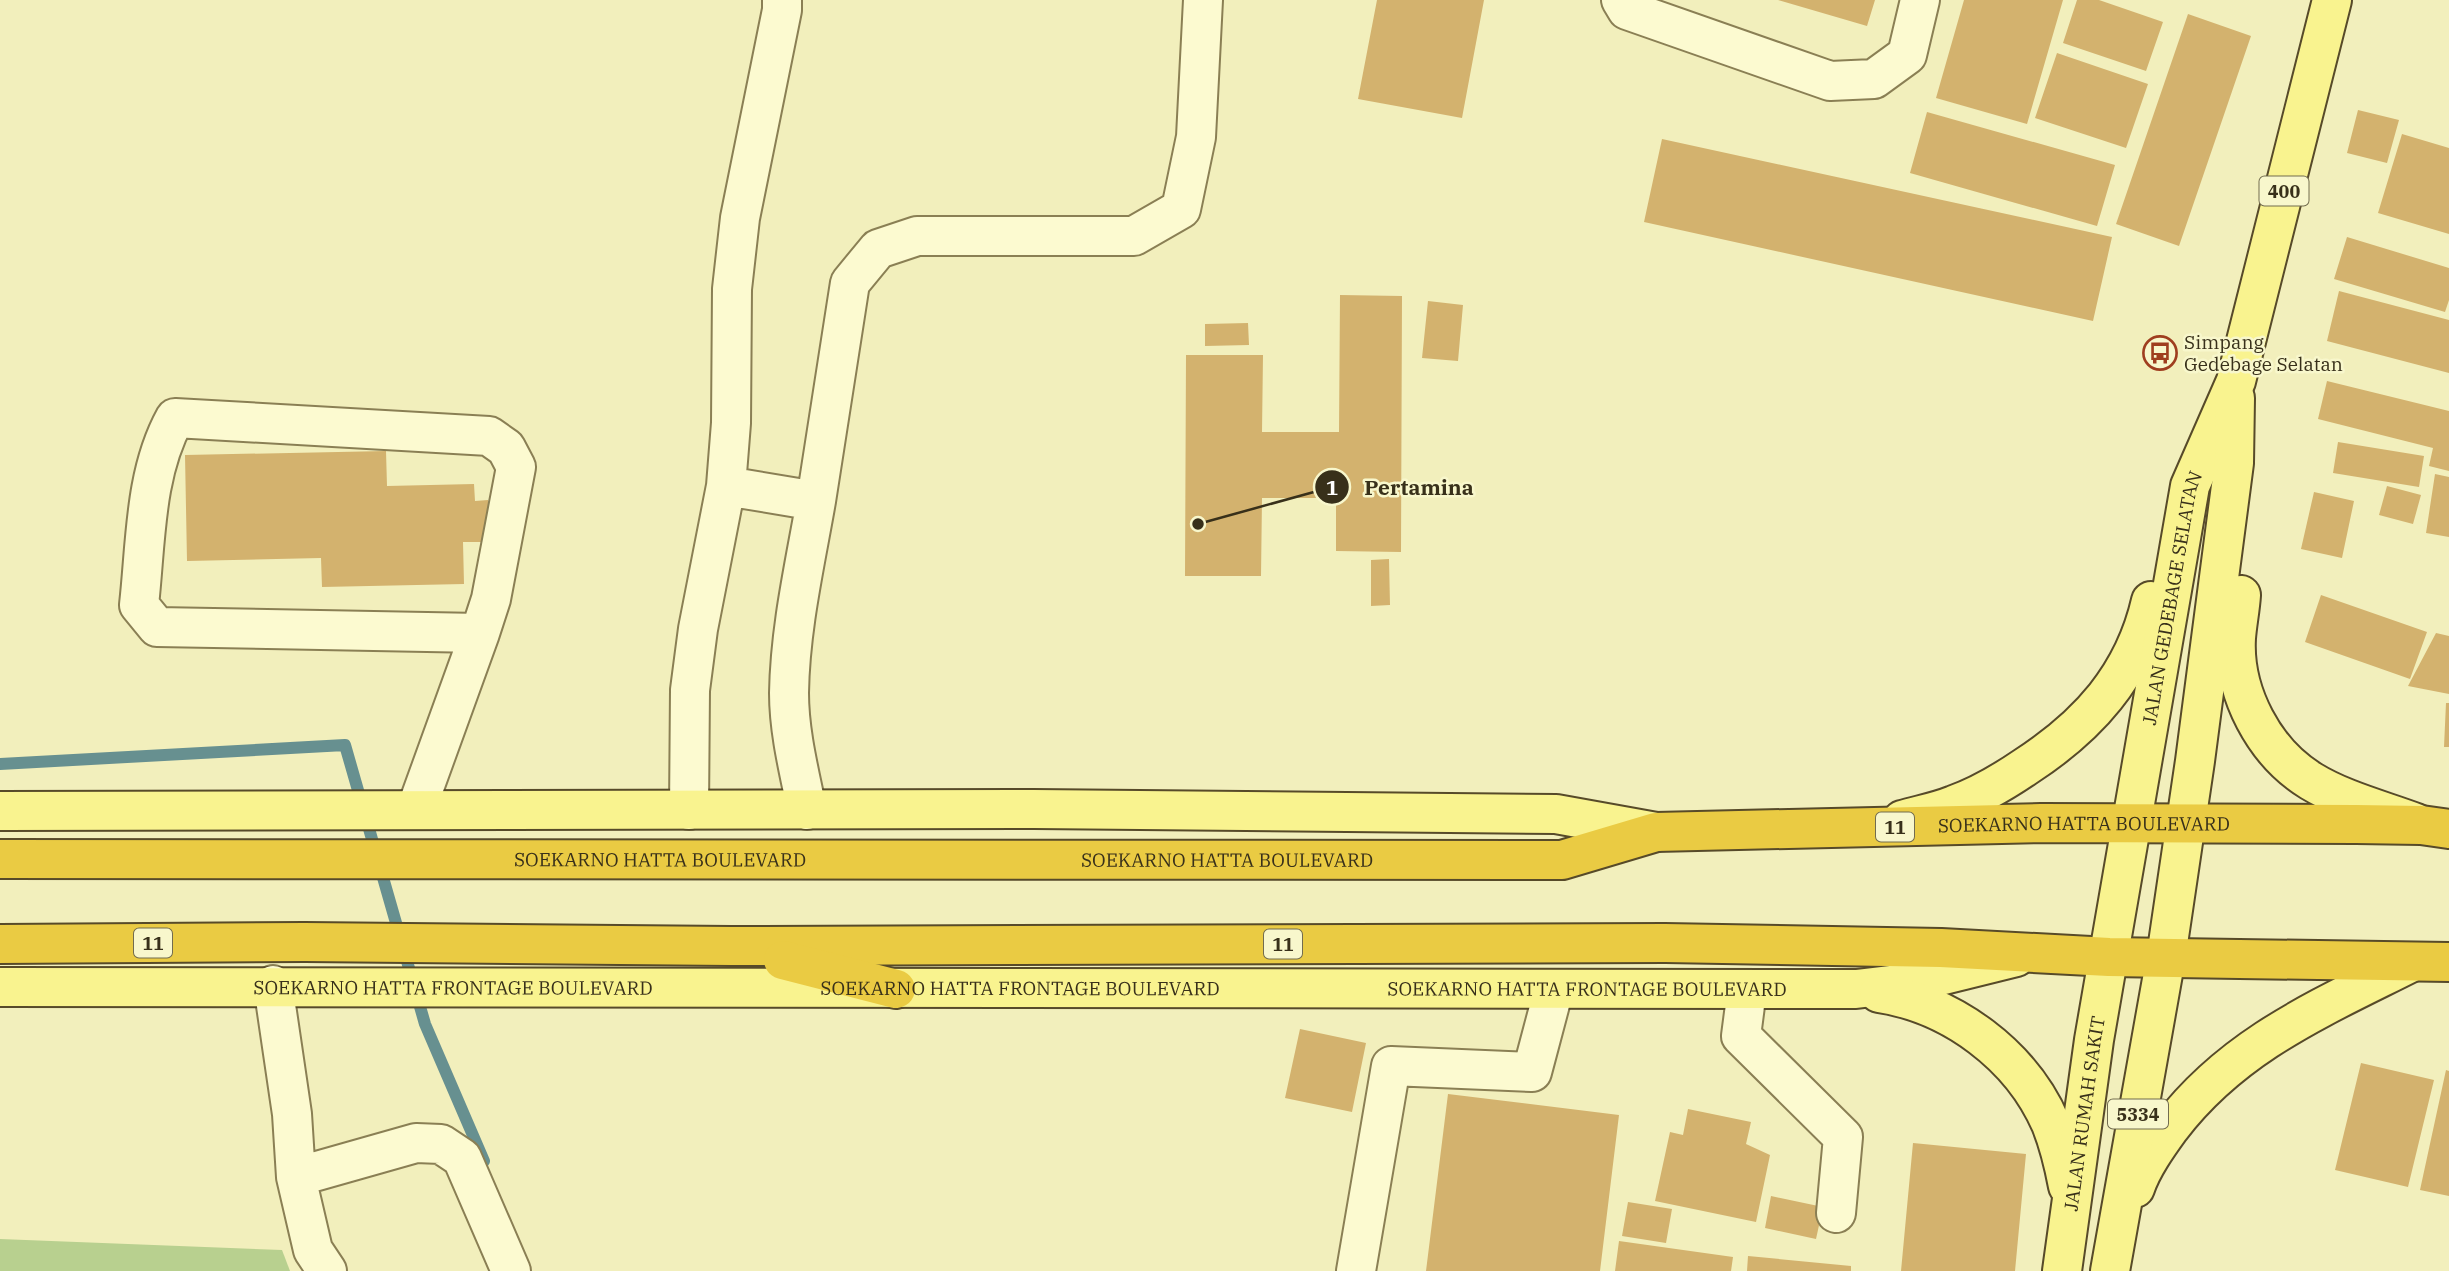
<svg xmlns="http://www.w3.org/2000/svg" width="2449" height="1271" font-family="'IBM Plex Serif',serif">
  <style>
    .green { fill: #b8d08f }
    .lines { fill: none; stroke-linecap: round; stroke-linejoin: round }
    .stream { stroke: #679090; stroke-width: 12 }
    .building { fill: #d3b26e }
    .minor-casing { stroke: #8a7f54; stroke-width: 42 }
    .major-casing { stroke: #574a29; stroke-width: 42 }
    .highway-casing { stroke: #574a29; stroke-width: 42 }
    .minor { stroke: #fcfad0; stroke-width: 38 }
    .major { stroke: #f9f38f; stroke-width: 38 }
    .highway { stroke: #eacb43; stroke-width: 38 }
    .labels { text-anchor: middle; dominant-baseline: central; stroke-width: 5; stroke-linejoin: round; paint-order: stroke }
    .shield { fill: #f8f7cc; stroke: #726c4f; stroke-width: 2 }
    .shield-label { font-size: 18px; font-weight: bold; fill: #38301a }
    .poi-label { font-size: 19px; fill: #38301a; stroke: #f8f7cc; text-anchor: start }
    .street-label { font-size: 19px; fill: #38301a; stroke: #f8f7cc }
    .leader { fill: none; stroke: #38301a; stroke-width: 2.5 }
    .callout-dot { fill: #38301a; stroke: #f8f7cc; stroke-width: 2.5 }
    .mark-label { font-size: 21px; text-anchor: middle; font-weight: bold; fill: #fff }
    .callout-label { font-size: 21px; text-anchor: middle; font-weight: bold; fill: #38301a; stroke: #f8f7cc; stroke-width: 5; stroke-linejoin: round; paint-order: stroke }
  </style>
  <rect width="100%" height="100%" fill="#f2efbc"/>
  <path class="green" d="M0,1239l282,11 8,21h-290z"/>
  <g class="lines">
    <path class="stream" d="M0,764l345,-19 80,279 59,137"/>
  </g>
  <path class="building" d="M1377,0h107l-22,118 -104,-19z
    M1778,0h97l-8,26z
    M1964,0h99l-36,124 -91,-26z
    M2077,0h22l64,22 -17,49 -83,-28z
    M2188,14l63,22 -72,210 -63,-22z
    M2057,53l91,31 -22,64 -91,-30z
    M2358,110l41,10 -12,43 -40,-10z
    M1927,112l188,53 -18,61 -187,-53z
    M2402,134l47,14v86l-71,-21z
    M1662,139l450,98 -19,84 -449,-99z
    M2347,237l102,31v32l-4,12 -111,-33z
    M2339,291l110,29v53l-122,-32z
    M1340,295l62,1 -1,256 -65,-1v-53h-74l-1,78h-76l1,-221h77l-1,77h77z
    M1428,301l35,4 -5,56 -36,-3z
    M1248,323l1,22 -44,1v-22z
    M2327,381l122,30v60l-20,-5 4,-18 -115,-29z
    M2338,442l86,14 -5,31 -86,-14z
    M386,451l1,35 87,-2 1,17 13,-1 1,42h-26l1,42 -142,3 -1,-29 -134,3 -2,-106z
    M2435,474l14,3v60l-23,-4z
    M2387,486l34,9 -8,29 -34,-9z
    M2314,492l40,9 -12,57 -41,-9z
    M1389,559l1,46 -19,1v-46z
    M2321,595l106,37 -17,47 -105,-37z
    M2436,633l13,3v58l-41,-8z
    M2446,703h3v44h-5z
    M1300,1029l66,14 -14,69 -67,-14z
    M2361,1063l73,17 -26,107 -73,-17z
    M2446,1070l3,1v125l-29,-6z
    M1448,1094l171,21 -19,156h-174z
    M1688,1109l63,13 -5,22 24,11 -14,67 -101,-21 15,-69 13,3z
    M1913,1143l113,11 -11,117h-114z
    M1771,1196l52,11 -7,32 -51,-11z
    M1628,1202l44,7 -6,34 -44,-7z
    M1619,1241l114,16 -2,14h-116z
    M1748,1256l103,10v5h-104z"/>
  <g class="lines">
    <g class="minor-casing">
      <path id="minor" d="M1621,0l6,10 203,71 44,-2 33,-24 13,-55
        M726,486l90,15 34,-218 28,-34 39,-13h217l47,-27 15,-72 7,-137
        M416,810l64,-177 -323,-6 -18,-22c7,-62 5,-131 36,-187l314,18 17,12 10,19 -25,132 -11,34
        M689,810l1,-120 8,-61 28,-143 5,-63 1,-134 8,-71 42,-208v-10
        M807,810c-8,-39 -18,-78 -18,-117 1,-65 16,-129 27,-192
        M273,985l19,129 4,63 17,73 14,21
        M1747,990l-6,46 102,101 -7,76
        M296,1177l120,-34 25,1 21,14 49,113
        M1356,1271l35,-205 141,6 22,-83"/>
    </g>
    <g class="major-casing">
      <g id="major">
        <path d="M2241,595c-1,15 -4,29 -5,43 -3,55 28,114 75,143 31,19 70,29 105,42"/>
        <path d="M0,811l1034,-2 522,5 100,18"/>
        <path d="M1902,820c17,-5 35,-8 52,-15 25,-9 49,-23 71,-38 63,-41 109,-91 126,-166"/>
        <path id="s1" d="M0,987l1856,2 59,-7 101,-25"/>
        <path d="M1879,993c73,11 142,62 172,131 8,20 13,41 17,62"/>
        <path d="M2135,1188c7,-21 22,-42 35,-60 64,-84 151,-120 242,-166"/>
        <path id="s2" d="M2062,1271l32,-231 96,-554 46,-105 96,-381"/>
        <path d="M2110,1271l56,-314 29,-196 39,-298 1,-65"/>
      </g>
    </g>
    <g class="highway-casing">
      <g id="highway">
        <path id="s3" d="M0,859l1562,1 94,-28 385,-9 315,1 65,1 28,4"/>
        <path d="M0,944l305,-2 426,4 934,-3 276,5 168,9 340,5"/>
        <path d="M783,960l113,29"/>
      </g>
    </g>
    <use href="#minor" class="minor"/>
    <use href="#major" class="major"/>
    <use href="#highway" class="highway"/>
  </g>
  <defs>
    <g id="bus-ring" transform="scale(1.75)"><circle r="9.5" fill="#f8f7cc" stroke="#9f3e1f" stroke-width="1.5"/><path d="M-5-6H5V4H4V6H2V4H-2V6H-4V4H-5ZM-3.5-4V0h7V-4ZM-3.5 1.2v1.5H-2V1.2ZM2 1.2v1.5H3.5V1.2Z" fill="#9f3e1f"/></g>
  </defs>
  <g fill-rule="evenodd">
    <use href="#bus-ring" x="2160" y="353"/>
  </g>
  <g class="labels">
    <g class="shield">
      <rect x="2259.5" y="176.5" width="49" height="29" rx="5"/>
      <rect x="1876" y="812.5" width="38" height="29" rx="5"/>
      <rect x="134" y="928.5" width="38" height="29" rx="5"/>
      <rect x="1264" y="929.5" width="38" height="29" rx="5"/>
      <rect x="2108" y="1099.5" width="60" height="29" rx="5"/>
    </g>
    <g class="shield-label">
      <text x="2284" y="191">400</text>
      <text x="1895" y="827">11</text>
      <text x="153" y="943">11</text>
      <text x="1283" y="944">11</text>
      <text x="2138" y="1114">5334</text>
    </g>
    <g class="poi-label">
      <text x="2184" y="342">Simpang<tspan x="2184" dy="22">Gedebage Selatan</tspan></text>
    </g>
    <g class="street-label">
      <text stroke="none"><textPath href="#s2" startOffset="682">JALAN GEDEBAGE SELATAN</textPath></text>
      <text stroke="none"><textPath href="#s3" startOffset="2088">SOEKARNO HATTA BOULEVARD</textPath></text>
      <text stroke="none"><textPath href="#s3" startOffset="660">SOEKARNO HATTA BOULEVARD</textPath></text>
      <text stroke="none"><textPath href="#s3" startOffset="1227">SOEKARNO HATTA BOULEVARD</textPath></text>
      <text stroke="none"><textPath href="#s1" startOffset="453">SOEKARNO HATTA FRONTAGE BOULEVARD</textPath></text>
      <text stroke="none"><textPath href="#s1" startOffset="1020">SOEKARNO HATTA FRONTAGE BOULEVARD</textPath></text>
      <text stroke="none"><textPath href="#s1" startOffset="1587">SOEKARNO HATTA FRONTAGE BOULEVARD</textPath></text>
      <text stroke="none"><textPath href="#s2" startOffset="159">JALAN RUMAH SAKIT</textPath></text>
    </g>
  </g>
  <path class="leader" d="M1198 524L1332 487"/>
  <g class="callout-dot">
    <circle cx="1198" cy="524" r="7"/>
    <circle cx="1332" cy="487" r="18"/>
  </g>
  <g class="mark-label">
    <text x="1332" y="495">1</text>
  </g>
  <g class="callout-label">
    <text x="1419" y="495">Pertamina</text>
  </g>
</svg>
